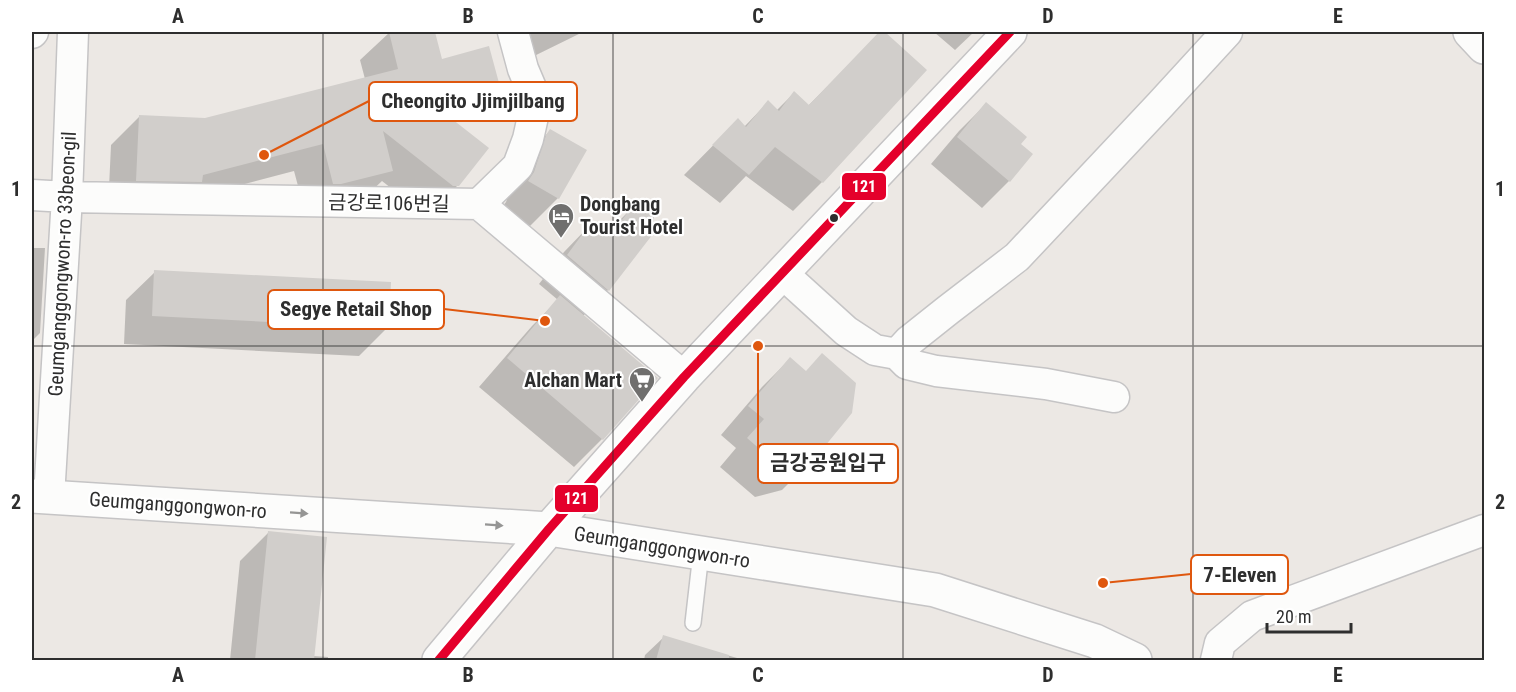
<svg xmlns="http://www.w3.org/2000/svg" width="1516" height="692" font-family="'Roboto Condensed','Noto Sans KR',sans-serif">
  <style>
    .shadow { fill: #0003 }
    .building { fill: #d1cecb }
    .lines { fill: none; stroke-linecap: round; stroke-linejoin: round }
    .service-casing { stroke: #c5c4c5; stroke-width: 18 }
    .minor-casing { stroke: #c5c4c5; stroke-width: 33 }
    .tertiary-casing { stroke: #c5c4c5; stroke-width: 36 }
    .service { stroke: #fcfcfb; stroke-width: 15 }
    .minor { stroke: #fcfcfb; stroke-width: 30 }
    .tertiary { stroke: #fcfcfb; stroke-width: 33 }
    .bus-1-casing { stroke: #fff; stroke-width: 14 }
    .bus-1 { stroke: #e4002b; stroke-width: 9 }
    .oneway { fill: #959594 }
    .grid { fill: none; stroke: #2e2e2e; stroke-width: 1.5; stroke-opacity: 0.55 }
    .bus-dot { fill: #2e2e2e; stroke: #fff; stroke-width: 2 }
    .labels { text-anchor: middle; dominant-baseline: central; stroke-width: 4.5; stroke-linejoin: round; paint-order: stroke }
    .street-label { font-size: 20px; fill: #2e2e2e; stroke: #fff }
    .poi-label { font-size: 20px; font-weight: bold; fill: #2e2e2e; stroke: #fff; text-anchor: start }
    .leader { fill: none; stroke: #df570e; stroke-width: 2 }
    .callout-dot { fill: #df570e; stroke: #fff; stroke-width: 2 }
    .callout { fill: #fff; stroke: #df570e; stroke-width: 2 }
    .callout-label { font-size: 21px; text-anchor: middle; font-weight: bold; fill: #2e2e2e }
    .line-badge { stroke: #fff; stroke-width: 2 }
    .badge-label { font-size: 16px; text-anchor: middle; font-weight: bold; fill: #fff }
    .neatline { fill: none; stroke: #2e2e2e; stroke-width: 2 }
    .grid-label { font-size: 20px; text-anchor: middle; font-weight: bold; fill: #2e2e2e }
  </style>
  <rect width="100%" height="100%" fill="#ece8e4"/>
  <path class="shadow" d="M390,32h44l7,29 56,22 -28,28 -22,6 11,68 -29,29h-5l-42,-33 -19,18 -58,13 -11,-41 -113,30 -73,8 3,-64 29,-29 65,4 160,-41 -5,-19z
    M512,32h71l-55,27z
    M881,32h1l43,38 -103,112 -29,29 -47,-35 -26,27 -36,-28 54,-55 6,7 24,-25 9,8 17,-17 14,13z
    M934,32h40l-19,18z
    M986,104l33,40 -10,37 -27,27 -51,-44 28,-33z
    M550,131l8,67 -28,28 -30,-16 6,-8 13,-37 3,-6z
    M636,204l18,26 -46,60 -25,26 19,123 -28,28 -95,-80 53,-61 26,-26 -19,-16 25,-32 28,-29 14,11z
    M32,248h13l-5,85 -8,8z
    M155,272l232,56 -28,28 -235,-12 2,-44z
    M790,359l21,102 -29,29 -27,7 -35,-30 16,-19 -15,-13 41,-48z
    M268,533l45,123 15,1v3h-98l10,-99z
    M664,637l80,23h-100l1,-5z"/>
  <path class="building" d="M389,32h46l7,27 47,-13 10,37 -70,18 60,47 -30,38h-6l-70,-55 10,40 -52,13h-8l-10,-40 -120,31 -1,7 -66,-1 3,-66 66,3 193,-49z
    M879,32h6l42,38 -104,113 -48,-36 -26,28 -37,-30 26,-27 8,9 22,-27 11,11 15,-20 15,14z
    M986,102l41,35 -6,7 12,10 -23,28 -53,-45z
    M550,129l37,21 -28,49 -31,-18 6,-9 12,-37z
    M636,202l18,14 -1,11 3,3 -47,61 -42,-36 25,-34 18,14z
    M154,270l237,12 -2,46 -237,-12z
    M560,295l98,83 -55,62 -96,-82z
    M822,353l34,30 -4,30 -40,49 -29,7 -36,-31 17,-19 -16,-13 42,-49 16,14z
    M268,531l59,6 -13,123h-59z
    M663,635l66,20v5h-73z"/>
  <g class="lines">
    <g class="service-casing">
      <path id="service" d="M693,623l8,-70"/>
    </g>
    <g class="minor-casing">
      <path id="minor" d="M32,33l1,-1
        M32,195l35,2 412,7 205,173
        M479,204l39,-38 10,-27 6,-27v-17l-11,-26 -10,-37
        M782,273l64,58 29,19 22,4
        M1114,397l-68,-13 -110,-13 -29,-7 -10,-10 12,-13 39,-31 69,-53 143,-152 67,-73
        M49,497l18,-300 6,-165
        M1216,660l4,-17 32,-27 232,-86"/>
    </g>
    <g class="tertiary-casing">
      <path id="tertiary" d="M1470,32l14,15
        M32,496l517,33 386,61 160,51 40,19
        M439,660l110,-131 135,-152 326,-345"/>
    </g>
    <use href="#service" class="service"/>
    <use href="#minor" class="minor"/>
    <use href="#tertiary" class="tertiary"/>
    <g class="bus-1-casing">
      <path id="bus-1" d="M439,660l110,-131 135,-152 326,-345"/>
    </g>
    <use href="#bus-1" class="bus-1"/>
  </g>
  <defs><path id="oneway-solid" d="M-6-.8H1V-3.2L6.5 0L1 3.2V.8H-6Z" transform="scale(1.5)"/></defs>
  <g class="oneway">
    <use href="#oneway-solid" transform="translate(299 513) rotate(4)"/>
    <use href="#oneway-solid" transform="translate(494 525) rotate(4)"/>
  </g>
  <path class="grid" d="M323,32v628M613,32v628M903,32v628M1193,32v628M32,346h1452"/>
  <defs>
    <g id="hotel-pin" transform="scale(1.35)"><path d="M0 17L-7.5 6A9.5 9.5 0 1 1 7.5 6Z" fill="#706f6e" stroke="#fff"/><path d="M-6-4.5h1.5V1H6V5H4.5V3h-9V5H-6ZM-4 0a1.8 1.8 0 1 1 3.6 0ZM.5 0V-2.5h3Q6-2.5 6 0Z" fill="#fff"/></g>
    <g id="supermarket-pin" transform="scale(1.35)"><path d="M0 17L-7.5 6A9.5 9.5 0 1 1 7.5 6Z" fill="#706f6e" stroke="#fff"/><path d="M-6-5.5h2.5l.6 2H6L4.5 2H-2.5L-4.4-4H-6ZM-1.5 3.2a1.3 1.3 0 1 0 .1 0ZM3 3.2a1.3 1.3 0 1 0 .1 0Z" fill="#fff"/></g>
  </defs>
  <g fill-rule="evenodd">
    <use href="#hotel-pin" x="561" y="216"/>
    <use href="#supermarket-pin" x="642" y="380"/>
  </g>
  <circle class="bus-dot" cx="834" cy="218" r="5"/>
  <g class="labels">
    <g class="street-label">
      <text transform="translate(389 203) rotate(1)">금강로106번길</text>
      <text transform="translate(62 264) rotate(-87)">Geumganggongwon-ro 33beon-gil</text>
      <text transform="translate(178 505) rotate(4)">Geumganggongwon-ro</text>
      <text transform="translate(662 547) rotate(9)">Geumganggongwon-ro</text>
    </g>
    <g class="poi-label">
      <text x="580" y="204">Dongbang<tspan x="580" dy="23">Tourist Hotel</tspan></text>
      <text x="622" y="380" text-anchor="end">Alchan Mart</text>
    </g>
  </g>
  <path class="leader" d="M264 155L369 101M545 321L444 309M758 346L758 463M1103 583L1191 574"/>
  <g class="callout-dot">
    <circle cx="264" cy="155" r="6"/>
    <circle cx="545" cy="321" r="6"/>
    <circle cx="758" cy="346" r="6"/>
    <circle cx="1103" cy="583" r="6"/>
  </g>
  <g class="callout">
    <rect x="369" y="82" width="208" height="39" rx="6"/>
    <rect x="268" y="290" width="176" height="39" rx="6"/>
    <rect x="758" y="444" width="140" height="39" rx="6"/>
    <rect x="1191" y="555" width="97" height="39" rx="6"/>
  </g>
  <g class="callout-label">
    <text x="473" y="108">Cheongito Jjimjilbang</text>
    <text x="356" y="316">Segye Retail Shop</text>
    <text x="828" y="470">금강공원입구</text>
    <text x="1240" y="582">7-Eleven</text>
  </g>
  <g class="line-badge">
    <rect x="841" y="172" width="46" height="29" rx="6" fill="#e4002b"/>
    <rect x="554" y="484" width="45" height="29" rx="6" fill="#e4002b"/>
  </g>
  <g class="badge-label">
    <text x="864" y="192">121</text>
    <text x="576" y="504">121</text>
  </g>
  <rect width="1516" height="692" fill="none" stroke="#ffffff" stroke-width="66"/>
  <path d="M1267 623v9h84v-9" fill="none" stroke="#2e2e2e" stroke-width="3"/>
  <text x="1276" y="623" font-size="18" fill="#2e2e2e" stroke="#ffffff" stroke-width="4.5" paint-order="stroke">20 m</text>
  <rect x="33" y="33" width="1450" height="626" class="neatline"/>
  <g class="grid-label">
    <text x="178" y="23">A</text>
    <text x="468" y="23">B</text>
    <text x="758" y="23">C</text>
    <text x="1048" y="23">D</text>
    <text x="1338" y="23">E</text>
    <text x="16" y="196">1</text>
    <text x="1500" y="196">1</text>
    <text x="16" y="509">2</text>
    <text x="1500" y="509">2</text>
    <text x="178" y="682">A</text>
    <text x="468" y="682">B</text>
    <text x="758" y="682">C</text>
    <text x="1048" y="682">D</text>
    <text x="1338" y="682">E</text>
  </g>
</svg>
